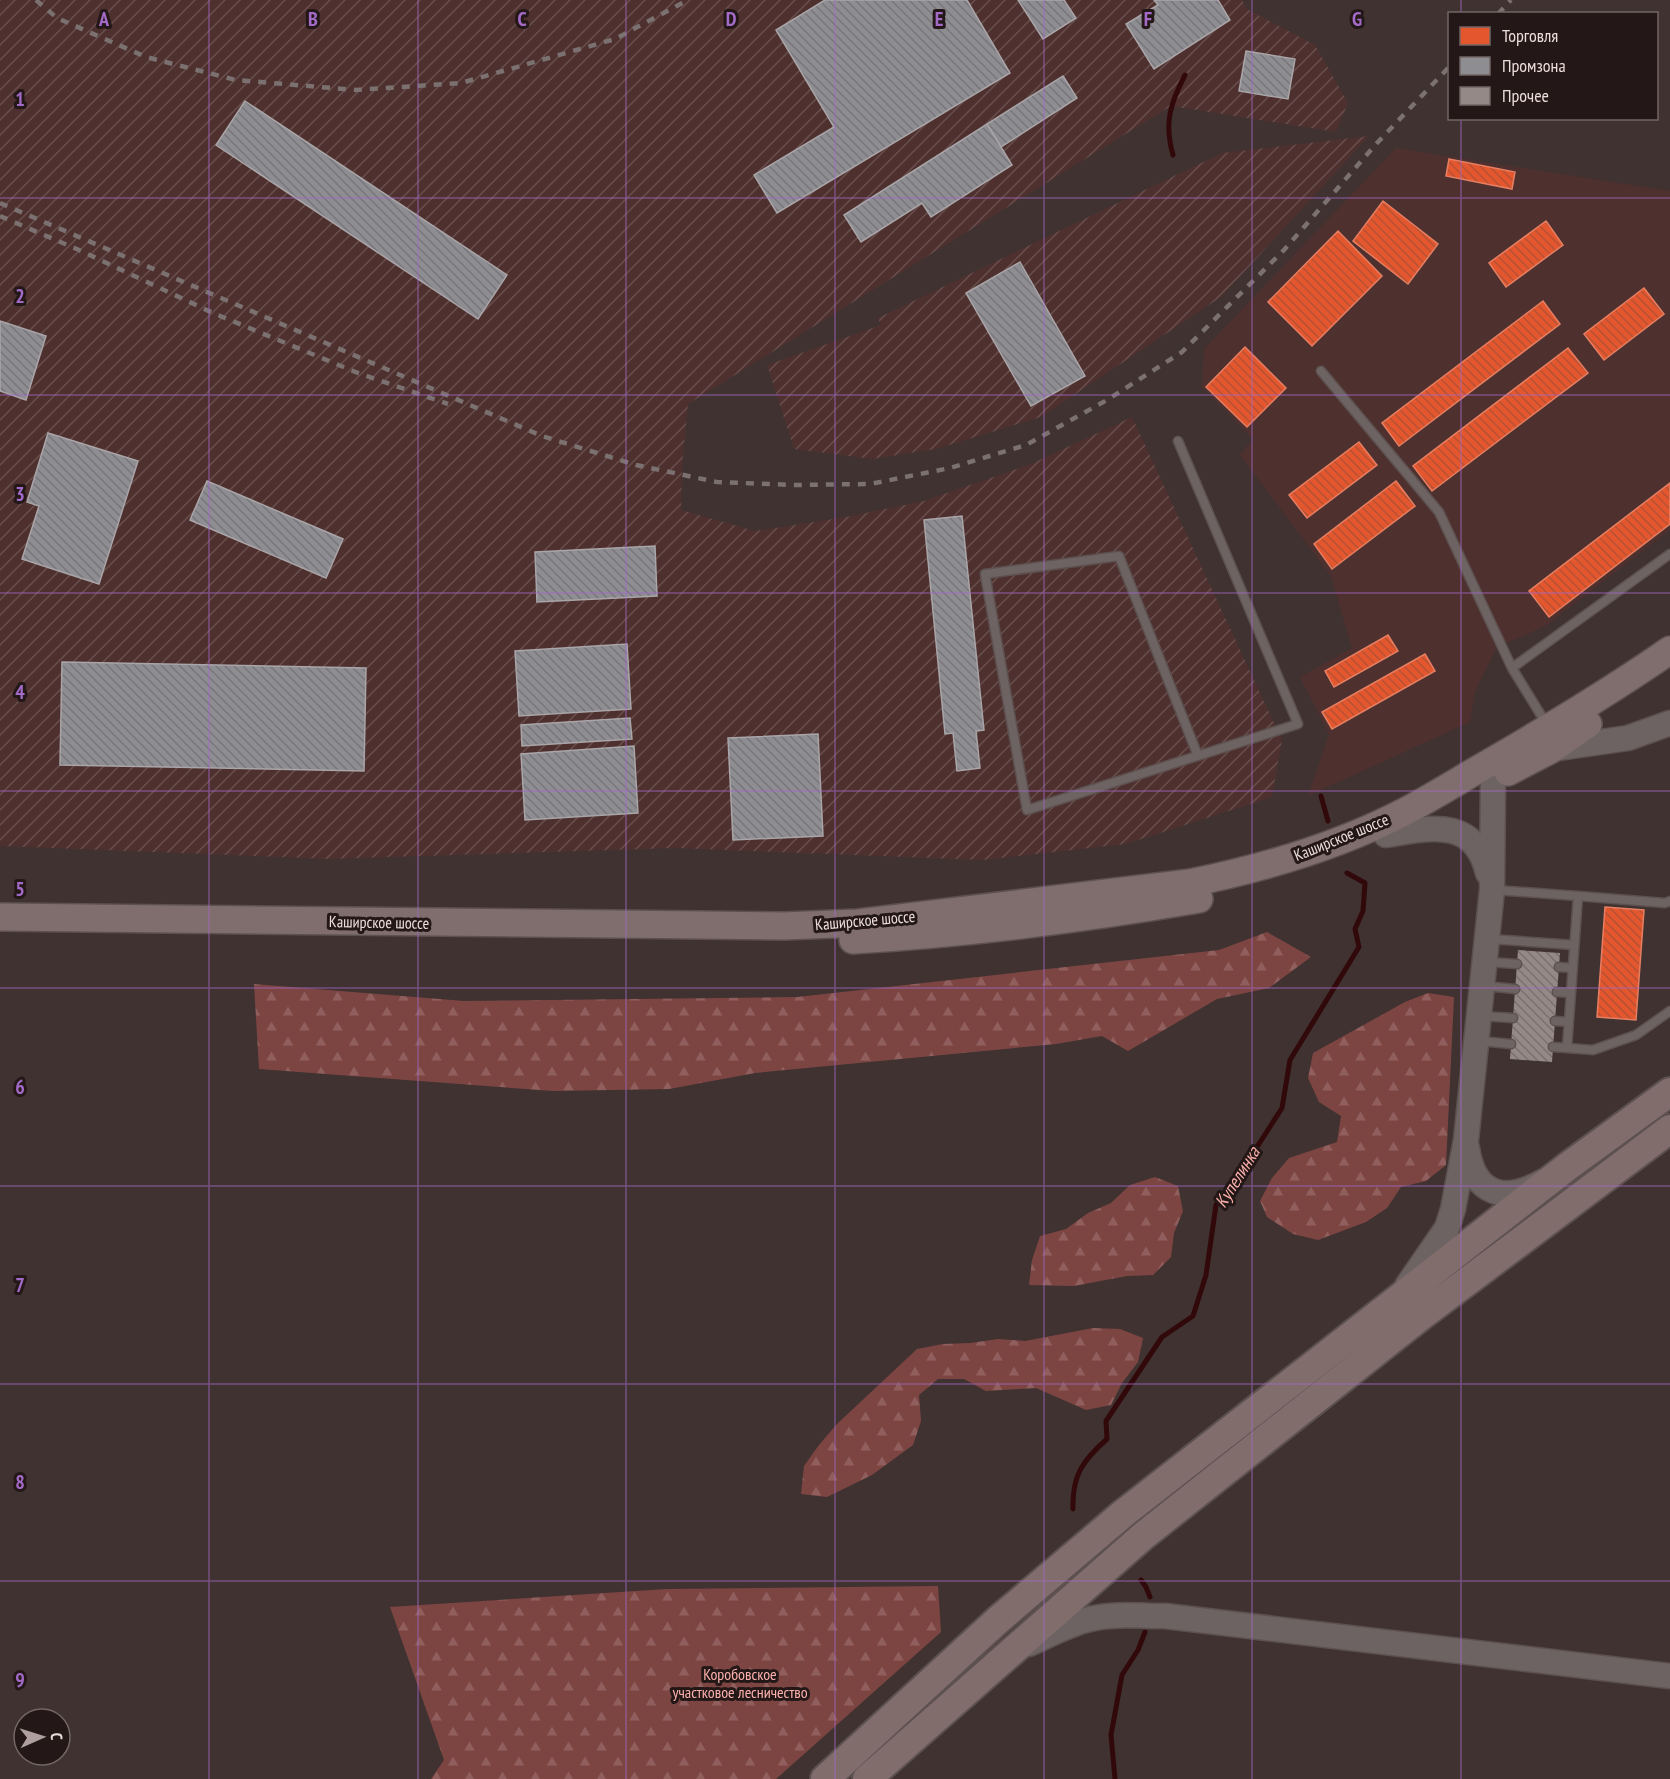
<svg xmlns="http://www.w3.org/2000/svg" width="1670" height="1779" font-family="'PT Sans Narrow',sans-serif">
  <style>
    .built { fill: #4e312f }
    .industrial { fill: url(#industrial-furrows) }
    .forest { fill: url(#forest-firs) }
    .shops { fill: url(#shops-back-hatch); stroke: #e67f62; stroke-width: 1.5 }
    .industry { fill: url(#industry-back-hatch); stroke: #aaa5a8; stroke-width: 1.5 }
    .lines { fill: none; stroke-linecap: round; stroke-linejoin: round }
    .stream { stroke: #32090a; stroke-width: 5 }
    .building { fill: url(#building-back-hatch) }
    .service-casing { stroke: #5d5150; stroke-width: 11 }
    .secondary-casing { stroke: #5d5150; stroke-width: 27 }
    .primary-casing { stroke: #5d5150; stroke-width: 30 }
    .trunk-casing { stroke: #5d5150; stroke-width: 32 }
    .service { stroke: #6e6363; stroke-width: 8 }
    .secondary { stroke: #6e6363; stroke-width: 24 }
    .primary { stroke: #806e6e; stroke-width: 27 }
    .trunk { stroke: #806d6c; stroke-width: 28 }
    .rail { stroke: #7b7170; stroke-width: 4.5; stroke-dasharray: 8 8; stroke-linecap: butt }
    .grid { fill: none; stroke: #a36ac8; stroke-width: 1.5; stroke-opacity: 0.55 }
    .labels { text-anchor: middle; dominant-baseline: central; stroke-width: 6; stroke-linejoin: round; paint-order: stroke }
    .street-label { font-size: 16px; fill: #ecdcda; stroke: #231817 }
    .park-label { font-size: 16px; fill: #fdb1ac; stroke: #231817 }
    .water-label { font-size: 18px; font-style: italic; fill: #faafaa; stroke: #231817 }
    .grid-label { font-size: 20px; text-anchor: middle; font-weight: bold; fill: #a36ac8; stroke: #231817; stroke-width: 6; stroke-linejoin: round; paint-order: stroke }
  </style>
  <defs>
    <pattern id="industrial-furrows" width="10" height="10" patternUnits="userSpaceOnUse" patternTransform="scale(1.5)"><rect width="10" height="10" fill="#4e312f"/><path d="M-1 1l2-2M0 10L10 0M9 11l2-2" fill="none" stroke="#684e4d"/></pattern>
    <pattern id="forest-firs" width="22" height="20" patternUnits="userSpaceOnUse" patternTransform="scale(1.5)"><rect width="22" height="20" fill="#7d4542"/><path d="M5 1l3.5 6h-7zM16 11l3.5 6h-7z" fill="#905f5d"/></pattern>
    <pattern id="shops-back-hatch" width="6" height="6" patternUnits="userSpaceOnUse" patternTransform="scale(1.5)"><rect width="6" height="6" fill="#e4572e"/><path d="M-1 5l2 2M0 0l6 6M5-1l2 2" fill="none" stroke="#b55134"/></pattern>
    <pattern id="industry-back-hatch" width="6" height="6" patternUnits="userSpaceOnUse" patternTransform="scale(1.5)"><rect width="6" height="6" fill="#8d8d92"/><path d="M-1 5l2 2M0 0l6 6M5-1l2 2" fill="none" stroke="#78767a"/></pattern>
    <pattern id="building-back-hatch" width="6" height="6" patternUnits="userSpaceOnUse" patternTransform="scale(1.5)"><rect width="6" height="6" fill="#958988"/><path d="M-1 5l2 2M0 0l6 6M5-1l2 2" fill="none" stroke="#7a706f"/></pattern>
  </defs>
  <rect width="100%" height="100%" fill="#3f3231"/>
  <path class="built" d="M1396,148l274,43v339l-126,97 -47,20 -22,45 -5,30 -162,74 21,-62 -29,-57 52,-29 -21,-72 -91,-121 13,-16 -51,-52 2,-38z"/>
  <path class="industrial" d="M0,0h1242l5,9 68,36 33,58 -12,29 -165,-26 -483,298 -6,63 -1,43 74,21 91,-14 78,-16 107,-37 101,-47 150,323 -10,57 -146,47 -143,16 -308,-12 -346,11 -329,-13z
    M1369,136l-148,161 -180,120 -105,32 -64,10 -78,-10 -27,-84 114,-40 -3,-7 344,-165z"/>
  <path class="forest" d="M1267,932l44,25 -42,31 -52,11 -89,52 -26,-15 -46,8 -301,29 -86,16 -116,2 -294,-22 -5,-85 210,17 333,-4 422,-47z
    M1428,993l26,4 -8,168 -20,16 -25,6 -14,21 -21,14 -48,18 -25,-6 -26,-17 -7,-16 12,-23 17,-20 48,-16 4,-26 -22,-14 -11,-24 5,-25 92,-51z
    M1155,1177l23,9 5,25 -9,22 -3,24 -18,18 -26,1 -53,10 -45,-1 3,-25 8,-24 26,-7 22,-16 23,-10 19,-18z
    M1093,1328l27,1 23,9 -5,24 -16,21 -11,22 -25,5 -50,-22 -50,3 -22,-12h-26l-19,16 2,26 -8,24 -41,30 -45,22 -26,-3 3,-28 15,-21 18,-21 80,-75 26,-5 28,-1 27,-4 27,2z
    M938,1586l3,46 -165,147h-345l13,-19 -54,-153 277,-18z"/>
  <path class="shops" d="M1449,159l66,13 -3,17 -66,-13z
    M1383,201l55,43 -30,40 -55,-43z
    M1546,221l17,24 -57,42 -17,-24z
    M1338,231l44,45 -70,70 -44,-44z
    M1644,288l20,26 -60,46 -20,-26z
    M1543,301l17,23 -161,122 -17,-23z
    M1245,347l41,41 -39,39 -41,-40z
    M1568,348l20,25 -156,118 -19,-25z
    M1359,442l18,23 -70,53 -18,-23z
    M1396,481l19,25 -83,63 -18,-25z
    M1670,483v41l-121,93 -20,-26z
    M1388,635l10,16 -64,36 -9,-16z
    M1425,654l10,17 -103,58 -10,-17z
    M1605,907l39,3 -8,110 -39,-3z"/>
  <path class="industry" d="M825,0h142l43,73 -233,140 -23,-38 80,-48 -58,-97z
    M1018,0h46l12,18 -33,21z
    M1154,0h64l12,20 -76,49 -28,-45 32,-19z
    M1246,51l49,8 -7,40 -49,-8z
    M1063,76l14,22 -76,49 -14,-23z
    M245,101l262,174 -29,44 -262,-174z
    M987,124l25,41 -81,52 -9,-14 -61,39 -17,-27z
    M1020,262l65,114 -54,30 -65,-113z
    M0,321l46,15 -20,64 -26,-9z
    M48,433l90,28 -39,123 -77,-25 17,-53 -12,-4z
    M207,481l136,58 -17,39 -136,-58z
    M962,516l22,214 -8,1 4,37 -23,3 -4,-38 -8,1 -21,-214z
    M655,546l2,50 -120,6 -2,-50z
    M627,644l4,65 -112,7 -4,-65z
    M62,662l304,6 -2,103 -304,-6z
    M630,718l2,21 -110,7 -1,-21z
    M818,734l5,102 -90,4 -5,-102z
    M634,746l4,67 -113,7 -4,-66z"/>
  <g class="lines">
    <path class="stream" d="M1173,155c-9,-32 -3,-51 12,-80
      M1321,796l7,25
      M1073,1509c-1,-33 9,-48 34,-70l-1,-18 56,-84 31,-21 13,-41 10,-70 32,-44 34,-53 8,-48 69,-113 -4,-18 8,-18 2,-28 -18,-10
      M1141,1580l5,7 4,10
      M1115,1779l-4,-44 11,-60 16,-25 7,-18"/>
  </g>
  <path class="building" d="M1518,950l42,3 -8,109 -42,-3z"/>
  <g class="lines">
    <g class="service-casing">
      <path id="service" d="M1321,371l118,141 73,156 35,57
        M1178,441l120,283 -271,86 -42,-236 134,-18 79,200
        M1512,668l158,-114
        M1495,890l83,6 -11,152 -14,-1
        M1578,896l87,7 5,-2
        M1490,939l84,6
        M1488,962l29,2
        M1559,967l14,1
        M1485,986l30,3
        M1557,992l14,1
        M1482,1016l31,2
        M1555,1021l14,1
        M1480,1041l31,3
        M1567,1048l26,2 43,-15 34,-24"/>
    </g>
    <g class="secondary-casing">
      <path id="secondary" d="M1552,749l76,-11 42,-15
        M1386,835c44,-7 88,-19 102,38
        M1467,1148c7,47 37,56 77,33
        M1407,1286l40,-58 6,-19 13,-69 26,-250 1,-110
        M1029,1644c20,-9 39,-20 61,-25 24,-6 51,-3 75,-3l505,60"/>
    </g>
    <g class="primary-casing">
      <path id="primary" d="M1508,772l44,-23 36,-25
        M0,917l784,9 74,-3 332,-40c74,-15 149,-37 216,-72 30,-16 60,-35 90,-52 60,-35 118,-70 174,-109
        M853,940c118,-7 230,-21 346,-41"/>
    </g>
    <g class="trunk-casing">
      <path id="trunk" d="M825,1779l173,-159 126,-107 443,-346 103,-75
        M867,1779l276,-243 278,-220 249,-187"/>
    </g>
    <use href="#service" class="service"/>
    <use href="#secondary" class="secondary"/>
    <use href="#primary" class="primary"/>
    <use href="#trunk" class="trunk"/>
    <path class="rail" d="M36,0l21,18 89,39 90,23 120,10 105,-7 154,-44 73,-39
      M1498,14l13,-14
      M0,203l542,233 94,29 81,17 77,3 76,-1 80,-16 76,-23 81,-45 75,-48 102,-102 93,-107 73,-77
      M0,216l79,34 134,63 145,60 90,31"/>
  </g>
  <path class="grid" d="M209,0v1779M418,0v1779M626,0v1779M835,0v1779M1044,0v1779M1252,0v1779M1461,0v14M1461,118v1661M0,198h1670M0,395h1670M0,593h1670M0,791h1670M0,988h1670M0,1186h1670M0,1384h1670M0,1581h1670"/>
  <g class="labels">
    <g class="street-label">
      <text transform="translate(1341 837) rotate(-22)">Каширское шоссе</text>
      <text transform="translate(865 920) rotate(-5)">Каширское шоссе</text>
      <text transform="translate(379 922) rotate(1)">Каширское шоссе</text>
    </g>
    <g class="park-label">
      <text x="740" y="1674">Коробовское<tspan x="740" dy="18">участковое лесничество</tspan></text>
    </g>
    <g class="water-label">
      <text transform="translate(1237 1177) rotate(-58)">Купелинка</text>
    </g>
  </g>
  <g class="grid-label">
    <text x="104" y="26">A</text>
    <text x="313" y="26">B</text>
    <text x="522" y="26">C</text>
    <text x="731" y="26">D</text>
    <text x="939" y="26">E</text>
    <text x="1148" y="26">F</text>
    <text x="1357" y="26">G</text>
    <text x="20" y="106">1</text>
    <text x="20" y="303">2</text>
    <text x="20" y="501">3</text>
    <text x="20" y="699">4</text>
    <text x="20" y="896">5</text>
    <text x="20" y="1094">6</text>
    <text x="20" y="1292">7</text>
    <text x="20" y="1489">8</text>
    <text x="20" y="1687">9</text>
  </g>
  <rect x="1448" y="12" width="210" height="108" fill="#231817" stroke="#736665" stroke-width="1.5"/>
  <rect x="1460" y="27" width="30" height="18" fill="#e4572e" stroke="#736665" stroke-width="1.5"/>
  <text x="1502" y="42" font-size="18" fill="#ecdcda">Торговля</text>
  <rect x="1460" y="57" width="30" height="18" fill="#8d8d92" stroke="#736665" stroke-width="1.5"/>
  <text x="1502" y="72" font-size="18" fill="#ecdcda">Промзона</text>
  <rect x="1460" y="87" width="30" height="18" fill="#958988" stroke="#736665" stroke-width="1.5"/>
  <text x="1502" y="102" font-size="18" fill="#ecdcda">Прочее</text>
  <g transform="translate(42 1737) rotate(87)"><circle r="28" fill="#231817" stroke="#736665" stroke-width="1.5"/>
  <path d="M0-4.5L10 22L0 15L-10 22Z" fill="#afa09f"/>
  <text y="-9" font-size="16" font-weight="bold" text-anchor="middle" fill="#ecdcda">С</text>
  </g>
</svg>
